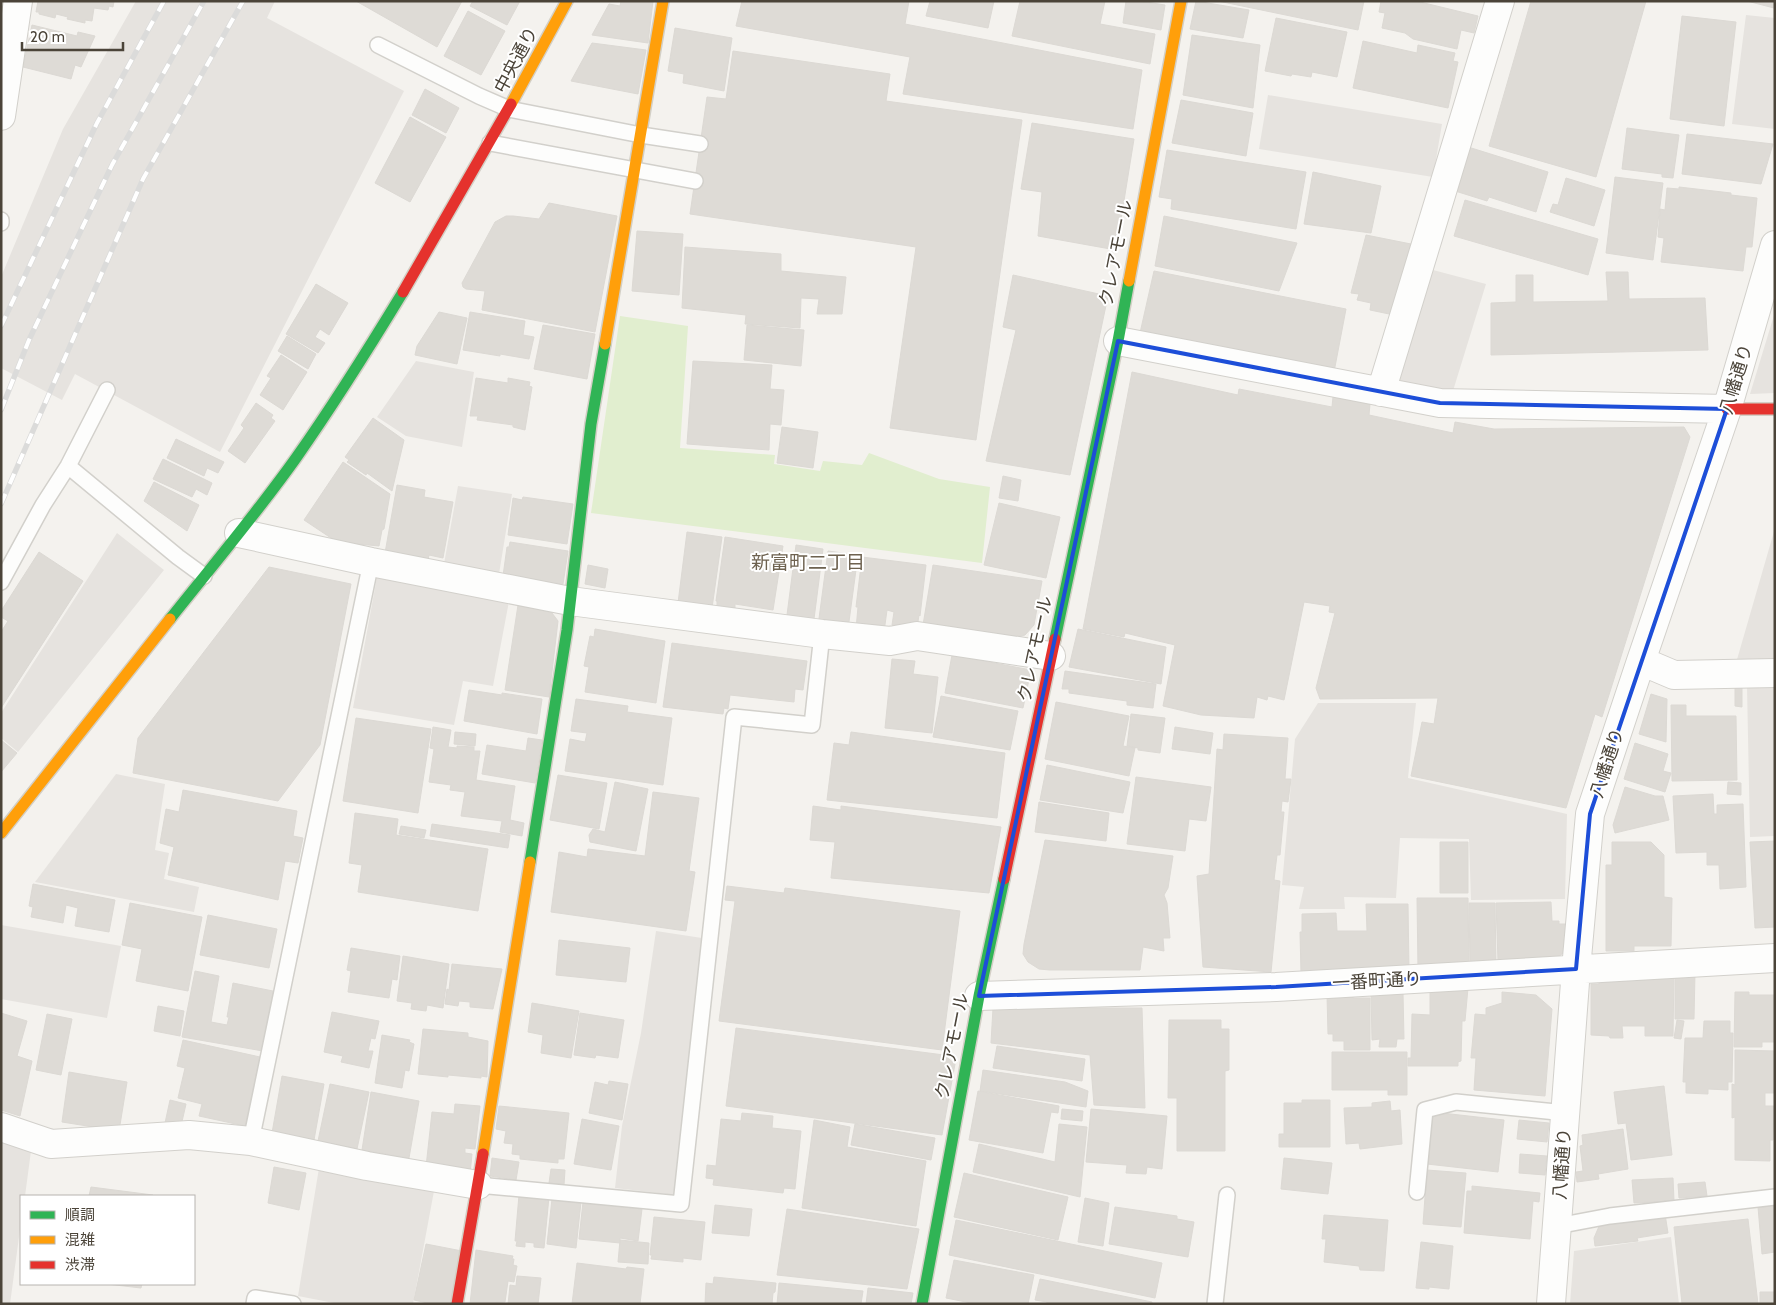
<svg xmlns="http://www.w3.org/2000/svg" width="1776" height="1305" font-family="Cabin,'Noto Sans JP',sans-serif">
  <style>
    .green { fill: #e1eecf }
    .parking { fill: #e6e3df }
    .building { fill: #dedbd6; stroke: #dcd9d4 }
    .lines { fill: none; stroke-linecap: round; stroke-linejoin: round }
    .lane-casing { stroke: #d2d0cb; stroke-width: 18 }
    .street-casing { stroke: #d2d0cb; stroke-width: 30 }
    .fast-casing { stroke: #d3cfc5; stroke-width: 14 }
    .slow-casing { stroke: #d3cfc5; stroke-width: 14 }
    .jam-casing { stroke: #d3cfc5; stroke-width: 14 }
    .lane { stroke: #fdfdfc; stroke-width: 15 }
    .street { stroke: #fdfdfc; stroke-width: 28 }
    .fast { stroke: #30b455; stroke-width: 11 }
    .slow { stroke: #ff9f0a; stroke-width: 11 }
    .jam { stroke: #e5322d; stroke-width: 11 }
    .rail-casing { stroke: #dbdbda; stroke-width: 5.5 }
    .rail { stroke: #fff; stroke-width: 4; stroke-dasharray: 11; stroke-linecap: butt }
    .marked { fill: none; stroke: #1d4ed8; stroke-width: 4; stroke-linejoin: round }
    .labels { text-anchor: middle; dominant-baseline: central; stroke-width: 4; stroke-linejoin: round; paint-order: stroke }
    .street-label { font-size: 18px; fill: #4b4439; stroke: #fff }
    .neighbourhood-label { font-size: 19px; fill: #6e6250; stroke: #fff }
  </style>
  <rect width="100%" height="100%" fill="#f4f2ee"/>
  <path class="green" d="M620,316l68,10 -8,122 95,7 -1,9 46,7 3,-10 39,4 7,-12 70,26 51,8 -8,76 -391,-50z"/>
  <path class="parking" d="M136,1h139l-8,17 137,73 -184,361 -145,-78 -13,26 -61,-32v-91l62,-148z
    M1746,15l29,3v111l-43,-5z
    M1268,95l174,29 -9,53 -174,-28z
    M1433,270l53,14 -34,110 -54,-11z
    M1775,312v81l-25,1z
    M416,361l58,11 -12,75 -56,-11 -29,-19z
    M458,486l54,8 -13,80 -55,-10z
    M1775,528v134l-39,1z
    M117,533l47,37 -146,182 -17,-14v-25z
    M377,577l133,19 -17,90 -30,-5 -9,44 -101,-17z
    M1747,686h28v150l-25,1z
    M1318,703h98l-8,75 159,36 -2,85 -94,1 -2,-61 -69,-1 -4,60 -52,-1 1,12h-46l5,-22 -22,-2 13,-146z
    M116,774l49,10 -10,66 14,3 -5,26 35,8 -5,25 -159,-30z
    M1,925l120,21 -14,72 -106,-19z
    M656,931l46,7 -26,257 -61,-7 7,-62 19,-93z
    M1,1142l30,9 -6,45h-4v26l-11,82h-9z
    M319,1168l115,23 -21,113h-74l-41,-8z
    M1671,1237l8,67h-109l4,-53z"/>
  <path class="building" d="M38,1h76l-1,6 -4,-1 -1,4 -14,-2 -2,13 -7,-1v3l-18,-4 1,-2 -12,-3 -1,4 -16,-4v-2h-3z
    M356,1h106l-25,46z
    M473,1h47l-13,24 -37,-19z
    M621,1h32l-5,42 -56,-8 17,-31 11,2z
    M742,1h167l-4,23 237,46 -9,59 -230,-35 7,-37 -174,-31z
    M930,1h64l-6,27 -62,-12z
    M1020,1h85l-5,23 55,10 -5,30 -138,-28z
    M1126,1h14l25,4 -4,25 -38,-7z
    M1196,1l53,9 -6,28 -53,-9z
    M1218,1h146l-6,29z
    M1381,1h35l62,15 -4,17 -13,-3 -4,19 -44,-10 -8,-6 -23,-5 3,-15 -6,-1z
    M1531,1h115l-50,176 -107,-31z
    M1747,1h28v4l-1,3z
    M468,11l37,20 -24,44 -37,-19z
    M1682,16l54,6 -12,104 -54,-7z
    M1276,18l71,14 -10,45 -25,-5 -1,5 -19,-3 -1,2 -26,-5z
    M32,25l45,11 1,-4 17,4 -14,31 -6,-2 -4,14 -48,-12z
    M675,28l57,10 -8,53 -41,-8 1,-9 -16,-3z
    M1192,35l68,10 -7,63 -70,-13z
    M1363,41l54,12 1,-8 37,8 -2,8 5,1 -10,46 -95,-20z
    M592,43l54,7 -8,44 -67,-13z
    M733,51l157,23 -4,27 136,19 -46,320 -86,-12 26,-181 -226,-33 17,-117 19,2z
    M425,89l34,19 -13,25 -34,-18z
    M1181,100l72,13 -7,43 -74,-13z
    M410,117l36,20 -36,65 -35,-19z
    M1032,123l102,16 -18,111 -78,-14 4,-44 -21,-3z
    M1627,128l52,7 -6,43 -11,-1v-3l-40,-5z
    M1687,134l86,10 -12,40 -79,-10z
    M1465,146l83,26 -12,40 -47,-15 -2,4 -35,-11z
    M1167,150l139,22 -10,57 -125,-20 1,-10 -13,-2z
    M1313,172l68,14 -10,47 -67,-9z
    M1615,177l48,6 -10,77 -47,-7z
    M1566,178l39,12 -11,36 -44,-14 3,-8 5,1z
    M1679,187l52,6v2l26,3 -5,49h-6l-3,24 -82,-9 3,-24 -6,-1 2,-28 5,1 2,-22 12,1z
    M1465,200l133,39 -10,36 -134,-39z
    M549,203l68,13 -22,116 -113,-22 3,-19 -19,-2 -3,-2 -1,-4 33,-61 11,-6h7l26,3z
    M1164,216l133,27 -18,48 -124,-25z
    M637,231l46,3 -4,61 -47,-4z
    M1366,235l45,9 -17,71 -24,-5 1,-7 -14,-3 2,-6 -8,-1z
    M685,247l96,7v17l65,6 -4,37h-25l2,-15 -18,-1 -1,30 -55,-4 1,-9 -64,-7z
    M1154,271l192,38 -12,63 -194,-39z
    M1606,272h22l1,27 76,-1 3,52 -217,5v-52l25,-1v-27h17v27l75,-1z
    M1013,275l95,21 -38,179 -84,-14 30,-131 -13,-3z
    M316,284l32,19 -19,32 -9,-6 -5,8 10,6 -7,10 -32,-19z
    M439,312l28,6 -10,46 -42,-9 2,-9z
    M470,312l55,9 -2,14 11,2 -5,22 -29,-5v2l-37,-6z
    M543,325l52,9 -8,45 -53,-10z
    M747,325l57,5 -3,36 -57,-6z
    M287,336l29,18 -8,15 -30,-18z
    M281,355l26,17 -24,38 -23,-15 11,-17 -4,-2z
    M693,361l79,4 -2,24 14,1 -3,35 -11,-1 -1,26 -82,-6z
    M1132,372l106,23 1,-6 93,18 1,-10 37,7 -1,11 84,18 2,-11 39,7 190,-2 6,10 -88,280 -7,-3 -29,94 -155,-32 11,-54 12,2 4,-26 -118,1 -4,-11 19,-75 -6,-1 1,-6 -26,-4 -20,98 -16,-4 -1,4 -10,-3 -3,21 -53,-3 -38,-9 12,-61 -50,-12 -1,4 -41,-8z
    M476,378l32,5v-5l22,4 -1,4 3,1 -7,43 -12,-3v-2l-36,-5 1,-4h-8z
    M256,403l17,12 -2,3 4,3 -30,42 -17,-12 16,-23 -3,-3z
    M373,418l31,22 -12,51 -25,-18 -1,2 -19,-13 2,-2 -4,-3z
    M782,427l36,5 -5,36 -36,-5z
    M176,439l48,23 -6,11 -11,-5 -3,8 -37,-18z
    M163,459l49,24 -5,12 -11,-6 -4,8 -39,-18z
    M343,462l47,32 -6,35 -2,1 -3,16 -42,-4 -33,-22z
    M1003,476l18,4 -3,21 -19,-3z
    M154,482l45,23 -12,26 -43,-30z
    M397,485l28,5 -1,7 29,5 -10,56 -14,-3 -1,5 -43,-7z
    M523,497l50,7 -6,40 -59,-9 5,-37 9,2z
    M999,503l61,14 -14,61 -62,-13z
    M687,532l35,5 -10,71 -34,-5z
    M725,537l58,9 -10,64 -38,-6v6l-18,-2v-7h-1z
    M510,542l58,9 -5,33 -60,-8 4,-29h2z
    M796,545l27,4 -9,70 -27,-4z
    M828,551l30,4 -10,74 -30,-3z
    M39,552l44,29 -82,127v-76l7,-11 -7,-4v-6z
    M862,557l64,8 -6,51 -1,-1 -2,13 -25,-3 2,-13 -7,-2 -3,22 -28,-3 2,-22h-2z
    M588,565l20,4 -3,19 -20,-4z
    M933,565l109,16 -8,44 -9,10 -8,2 -94,-12z
    M269,567l82,17 -31,161 -42,56 -145,-28 5,-35z
    M518,605l31,4 9,12 -9,76 -44,-7z
    M595,629l70,12 -9,62 -71,-11 4,-25 -5,-1 6,-30 4,1z
    M1078,629l88,18 -5,37 -92,-17z
    M672,643l135,18 -4,29 -8,-1 -1,13 -64,-7 -2,14 -4,-1 -1,6 -60,-7z
    M952,655l79,15 -8,38 -78,-15z
    M892,659l23,2 -2,13 25,3 -6,56 -47,-5z
    M1065,671l91,13 -3,24 -26,-3v-4l-58,-8v-4h-7z
    M1735,688h7v19l-7,-1z
    M469,690l33,5v-2l40,6 -5,35 -73,-13z
    M1651,694l16,5 -1,43 -27,-8z
    M941,696l77,15 -8,39 -77,-13z
    M576,699l52,7 -1,6 45,6 -9,67 -98,-14 5,-32 15,3 2,-9 -16,-2z
    M1056,702l73,14 -6,30 12,2 -6,28 -84,-17z
    M1671,705h15v11h50l1,64 -65,1z
    M1131,714l34,4 -5,35 -22,-3v-2l-11,-2z
    M356,718l75,11 -13,84 -75,-12z
    M433,727l18,3 -3,17 9,1v-2l17,1v4h6l-4,29 39,6 -5,34 14,3 -2,13 -22,-4 2,-11 -41,-5 4,-24 -15,-2 1,-5 -22,-3 5,-33 -4,-1z
    M1175,727l38,6 -3,21 -38,-5z
    M455,732l21,2 -1,12 -21,-2z
    M851,732l154,21 -8,65 -170,-18 7,-57 15,2z
    M1224,734l64,4 -3,41h6l-3,23 -6,-1 -1,11h3l-4,43h-3l-3,25 6,1 -9,91 -68,-5 -6,-91 12,-2 8,-125 6,1z
    M528,738l14,2 -7,43 -53,-9 5,-29 39,6z
    M1,740l16,13 -16,19z
    M1635,743l33,11 -5,17 8,2 -6,19 -41,-13z
    M1047,765l83,17 -7,31 -83,-13z
    M558,775l49,8 -8,46 -49,-9z
    M1136,777l75,10 -5,34 -17,-2 -4,32 -58,-7z
    M615,782l33,7 -12,62 -46,-9 -1,-7 4,-6 12,3z
    M1728,782l13,1v12l-14,-1z
    M1625,787l30,9h8l6,24 -54,13 -2,-8z
    M183,790l114,21 -4,25 10,2 -5,25 -13,-2 -7,39 -110,-25 6,-28 -14,-4 6,-34 13,3z
    M653,792l46,6 -10,73 6,1 -9,59 -135,-19 8,-60 28,5 1,-8 57,7z
    M1713,794l1,20h3v-9l26,-1 3,83 -26,2 -1,-24h-12v-13l-31,1 -3,-57z
    M1039,802l70,11 -3,28 -71,-9z
    M813,806l28,4v-4l160,21 -12,66 -158,-15 4,-36 -25,-2z
    M355,813l43,6 -2,16 92,14 -10,62 -120,-19 4,-27 -13,-2z
    M432,824l78,11 -2,13 -78,-12z
    M401,826l25,4 -2,8 -25,-4z
    M1045,840l128,16 -5,32 -4,7 3,8 3,35h-7l1,13 -21,-4 -3,23h-90l-11,-1 -11,-7 -5,-8 1,-10z
    M1775,841v86l-20,1 -5,-86z
    M1440,842h28v51h-28z
    M1612,842h39l13,13v42l8,1 -1,48h-37v5h-28v-86h6z
    M33,884l82,16 -6,32 -34,-6 3,-18 -12,-3 -3,18 -32,-6 2,-10 -4,-1z
    M727,886l57,7 1,-5 175,23 -18,139 -223,-29 16,-120 -10,-1z
    M1417,898h51l1,68 -51,3z
    M1551,902l1,19h7v3h7l-3,29 -7,6 -58,2 -2,-58z
    M130,903l72,14 -14,74 -52,-10 6,-32 -20,-4z
    M1469,903h26l1,61h-26z
    M1366,904h42l1,67 -108,2 -1,-41h2v-18l34,-1 1,18h30z
    M208,915l69,14 -8,39 -69,-13z
    M559,940l71,8 -4,34 -70,-7z
    M351,948l49,8 -3,24 -5,-1 -3,19 -41,-6 3,-21 -4,-1z
    M403,956l46,8 -6,44 -16,-3 -1,6 -15,-2 1,-6 -15,-2z
    M452,964l50,5 -9,40 -23,-2v-5l-11,-1 -1,5 -13,-2 2,-15 2,1z
    M195,971l24,5 -8,46 16,3 2,-8h-2l6,-34 40,8 -10,60 -81,-14z
    M1674,972l-1,64h-28v-10h-23l1,12h-13l-1,-2 -18,-1v-51h8l1,-8z
    M1675,973h20l-1,46h-19z
    M1468,988l-3,33h-3l-1,40 -3,1v4h-50v-8h3l1,-44 18,1v-24z
    M1502,992l34,3 16,14 -7,87 -71,-6 2,-32h-5l4,-44 11,1v-7l16,-5z
    M1735,992h14v3h26v47h-13v5h-28z
    M1371,993h32l1,46h-7l-1,8h-17l1,-8 -8,1z
    M1327,995h26v3h17v52h-26v-9h-11v-7h-5z
    M532,1003l47,8 -8,47 -30,-5 2,-18 -15,-3z
    M158,1006l26,5 -4,25 -26,-5z
    M993,1008h149l3,100 -51,-3 -4,-50 -99,-12z
    M332,1012l47,9 -4,18 -4,-1 -3,13h5l-4,17 -28,-6 2,-6 -19,-4z
    M1,1013l26,8 -10,35 15,5 -12,55 -19,-6z
    M580,1013l44,7 -6,38 -22,-3 -1,3 -21,-3z
    M47,1014l25,5 -11,56 -25,-5z
    M1169,1020h52v9h8v41l-4,1v80h-48v-53h-9z
    M1677,1020l7,1 -3,18 -7,-1z
    M1704,1021h26v12h3l-1,49h-4v8l-20,-1v5l-22,-1v-11h-3l2,-44h18z
    M736,1028l208,27 11,9 -13,71 -216,-29z
    M423,1029l45,4v4l20,4 -1,36 -6,-1v2l-33,-3v2l-30,-3z
    M382,1035l28,5 -1,2 5,2 -5,27 -4,-1 -3,18 -27,-5z
    M183,1040l77,17 -15,69 -46,-10 3,-12 -24,-6 7,-30 -8,-2z
    M997,1046l88,13 -3,22 -89,-13z
    M1735,1050l40,1v42h-10v13h9l-1,34h-3v21l-35,-1v-43l-3,1v-34l3,1z
    M1332,1052h75v43h-19v-5h-56z
    M983,1070l82,12 23,9 -2,16 -106,-16z
    M69,1072l58,10 -8,49 -57,-9z
    M282,1076l42,8 -10,56 -15,-3 -2,2 -25,-6z
    M609,1081l19,3 -6,36 -33,-7 6,-31 13,3z
    M330,1084l39,8 -12,57 -39,-8z
    M1664,1086l8,69 -41,5 -5,-37 -8,1 -4,-32z
    M978,1091l81,15 -1,7 -7,-1 -8,41 -74,-13z
    M371,1092l48,9 -10,57 -47,-8z
    M170,1100l16,4 -5,22 -16,-3z
    M1302,1100h28v47h-51v-13h5v-31h18z
    M1390,1101l1,10 9,-1 2,34 -42,5 -1,-6 -13,1 -2,-36 28,-1v-4z
    M455,1104l25,2 -5,43 -10,-1v5l7,1 -2,20 -44,-7 6,-55 22,2z
    M499,1106l70,7 -5,46h-6v4l-38,-4v-4l-8,-1 1,-10 -9,-1 2,-12 -10,-2z
    M1062,1109l21,2 -1,10 -21,-2z
    M1091,1109l76,7 -5,53 -15,-2 -1,7 -20,-1 1,-8 -41,-3z
    M1433,1112l71,8 -6,52 -71,-8z
    M742,1113l31,3 -1,12 29,3 -6,58 -11,-1 -1,5 -70,-8 1,-6 -8,-1 1,-13 9,1 5,-47 20,2z
    M582,1119l37,7 -8,44 -37,-6z
    M814,1120l36,7 -3,20 79,14 -10,65 -114,-18z
    M1519,1120l30,3 -2,19 -30,-3z
    M855,1124l80,14 -4,22 -80,-15z
    M1059,1124l28,3 -7,70 -107,-25 6,-28 76,18z
    M1623,1129l5,40 -30,5 1,5 -22,3 -1,-10 7,-1 -3,-25 3,-1 -1,-10z
    M1520,1154l27,2 -2,19 -26,-2z
    M492,1158l27,4 -3,18 -26,-4z
    M1284,1158l48,5 -4,31 -47,-5z
    M274,1167l32,6 -7,37 -31,-7z
    M551,1169l14,1 -1,15 -15,-2z
    M1427,1170l39,3 -5,54 -38,-3z
    M964,1173l104,24 -10,43 -104,-23z
    M1673,1178l1,23 -40,2 -2,-23z
    M1705,1182l2,14 -28,2 -1,-14z
    M1472,1186l68,7 -1,9 -6,-1 -3,38 -66,-6 3,-42h5z
    M91,1187l62,8v1h-64z
    M519,1195l30,2 -5,51 -10,-1v-4l-9,-1v5l-9,-1 1,-5h-2z
    M1085,1198l24,5 -6,43 -25,-4z
    M552,1199l29,3 -5,46 -29,-4z
    M583,1202l59,7 -4,32 -18,-3v5l-41,-4z
    M715,1205l37,4 -3,27 -37,-3z
    M1775,1206v46l-13,2 -4,-47z
    M1115,1207l62,9v3l17,3 -6,35 -79,-13z
    M787,1209l132,20 -12,60 -130,-14z
    M1665,1214l3,19 -31,5 1,3 -43,5 -1,-8 6,-14z
    M1324,1215l64,5 -4,51 -24,-1 -1,-4 -35,-4 2,-23h-4z
    M654,1217l51,5 -4,38 -18,-2v4l-32,-3 1,-4h-2z
    M1748,1219l10,85h-76l-8,-77z
    M956,1220l206,43 -7,35 -206,-43z
    M620,1240l29,3 -1,21 -30,-2z
    M1421,1242l32,4 -4,43 -20,-2v2l-13,-1z
    M426,1244l36,7 -11,53h-19l-18,-4z
    M476,1250l37,6 -1,3h2l-1,6 4,1 -3,16 -6,-1 -3,21 -35,2z
    M954,1260l80,15 -6,29h-52l-30,-6z
    M577,1263l49,6 1,-2 17,2 -4,35h-68z
    M517,1276l24,2 -3,26h-30l2,-19 6,1z
    M714,1277l62,6 -1,9 -2,1 -1,11h-67l1,-21 7,1z
    M1040,1279l112,23v2h-105v-2l-12,-2z
    M779,1283l84,8 -2,13h-84z
    M107,1284h35l-1,4z
    M868,1288l45,5 -2,11h-45z
    M1760,1292h15v12h-15z"/>
  <g class="lines">
    <g class="lane-casing">
      <path id="lane" d="M378,45l101,51 30,13 132,26 59,9
        M490,143l205,38
        M1,220v3
        M68,466l110,91 26,19
        M1,582l42,-77 25,-39 39,-76
        M251,1141l120,-579
        M478,1185l203,19 53,-487 78,8 10,-91
        M1417,1192l8,-82 31,-8 110,11
        M1557,1226l53,-10 165,-19
        M254,1304l1,-6 38,6
        M1215,1304l12,-109"/>
    </g>
    <g class="street-casing">
      <path id="street" d="M1,116l17,-115
        M1118,341l322,62 287,6
        M1381,392l119,-391
        M239,533l132,29 199,39 252,33 68,7 27,-5 134,20
        M1641,661l33,14 101,-2
        M979,996l297,-9 499,-29
        M1,1127l50,17 138,-9 62,6 116,25 111,19
        M1551,1304l25,-335 14,-155 51,-153 86,-252 48,-164"/>
    </g>
    <g class="fast-casing">
      <path id="fast" d="M170,619c43,-54 87,-106 126,-161 38,-54 73,-110 107,-166
        M1055,639l63,-298 11,-60
        M530,862l37,-232 24,-206 14,-80
        M922,1304l57,-308 25,-117"/>
    </g>
    <g class="slow-casing">
      <path id="slow" d="M511,104l56,-103
        M1129,281l52,-280
        M605,344l58,-343
        M1,833l169,-214
        M483,1154l47,-292"/>
    </g>
    <g class="jam-casing">
      <path id="jam" d="M403,292l108,-188
        M1727,409h48
        M1004,879l51,-240
        M457,1304l26,-150"/>
    </g>
    <use href="#lane" class="lane"/>
    <use href="#street" class="street"/>
    <use href="#fast" class="fast"/>
    <use href="#slow" class="slow"/>
    <use href="#jam" class="jam"/>
    <g class="rail-casing">
      <path id="rail" d="M1,326l96,-203 67,-122
        M1,410l28,-70 83,-175 92,-164
        M1,504l142,-325 100,-178"/>
    </g>
    <use href="#rail" class="rail"/>
  </g>
  <path class="marked" d="M1118,341l322,62 287,6 -137,405 -14,155 -300,18 -297,9z"/>
  <g class="labels">
    <g class="street-label">
      <text transform="translate(516 60) rotate(-62)">中央通り</text>
      <text transform="translate(1116 253) rotate(-79)">クレアモール</text>
      <text transform="translate(1736 379) rotate(-73)">八幡通り</text>
      <text transform="translate(1035 649) rotate(-78)">クレアモール</text>
      <text transform="translate(1607 763) rotate(-72)">八幡通り</text>
      <text transform="translate(1377 981) rotate(-3)">一番町通り</text>
      <text transform="translate(952 1046) rotate(-79)">クレアモール</text>
      <text transform="translate(1562 1164) rotate(-86)">八幡通り</text>
    </g>
    <g class="neighbourhood-label">
      <text x="808" y="562">新富町二丁目</text>
    </g>
  </g>
  <rect width="1776" height="1305" fill="none" stroke="#4b4439" stroke-width="5"/>
  <rect x="20" y="1195" width="175" height="90" fill="#ffffff" stroke="#b7b4b0"/>
  <rect x="30" y="1211" width="25" height="8" fill="#30b455" stroke="#b7b4b0"/>
  <text x="65" y="1220" font-size="15" fill="#4b4439">順調</text>
  <rect x="30" y="1236" width="25" height="8" fill="#ff9f0a" stroke="#b7b4b0"/>
  <text x="65" y="1245" font-size="15" fill="#4b4439">混雑</text>
  <rect x="30" y="1261" width="25" height="8" fill="#e5322d" stroke="#b7b4b0"/>
  <text x="65" y="1270" font-size="15" fill="#4b4439">渋滞</text>
  <path d="M22 42v8h101v-8" fill="none" stroke="#4b4439" stroke-width="2.5"/>
  <text x="30" y="42" font-size="15" fill="#4b4439" stroke="#ffffff" stroke-width="4" paint-order="stroke">20 m</text>
</svg>
